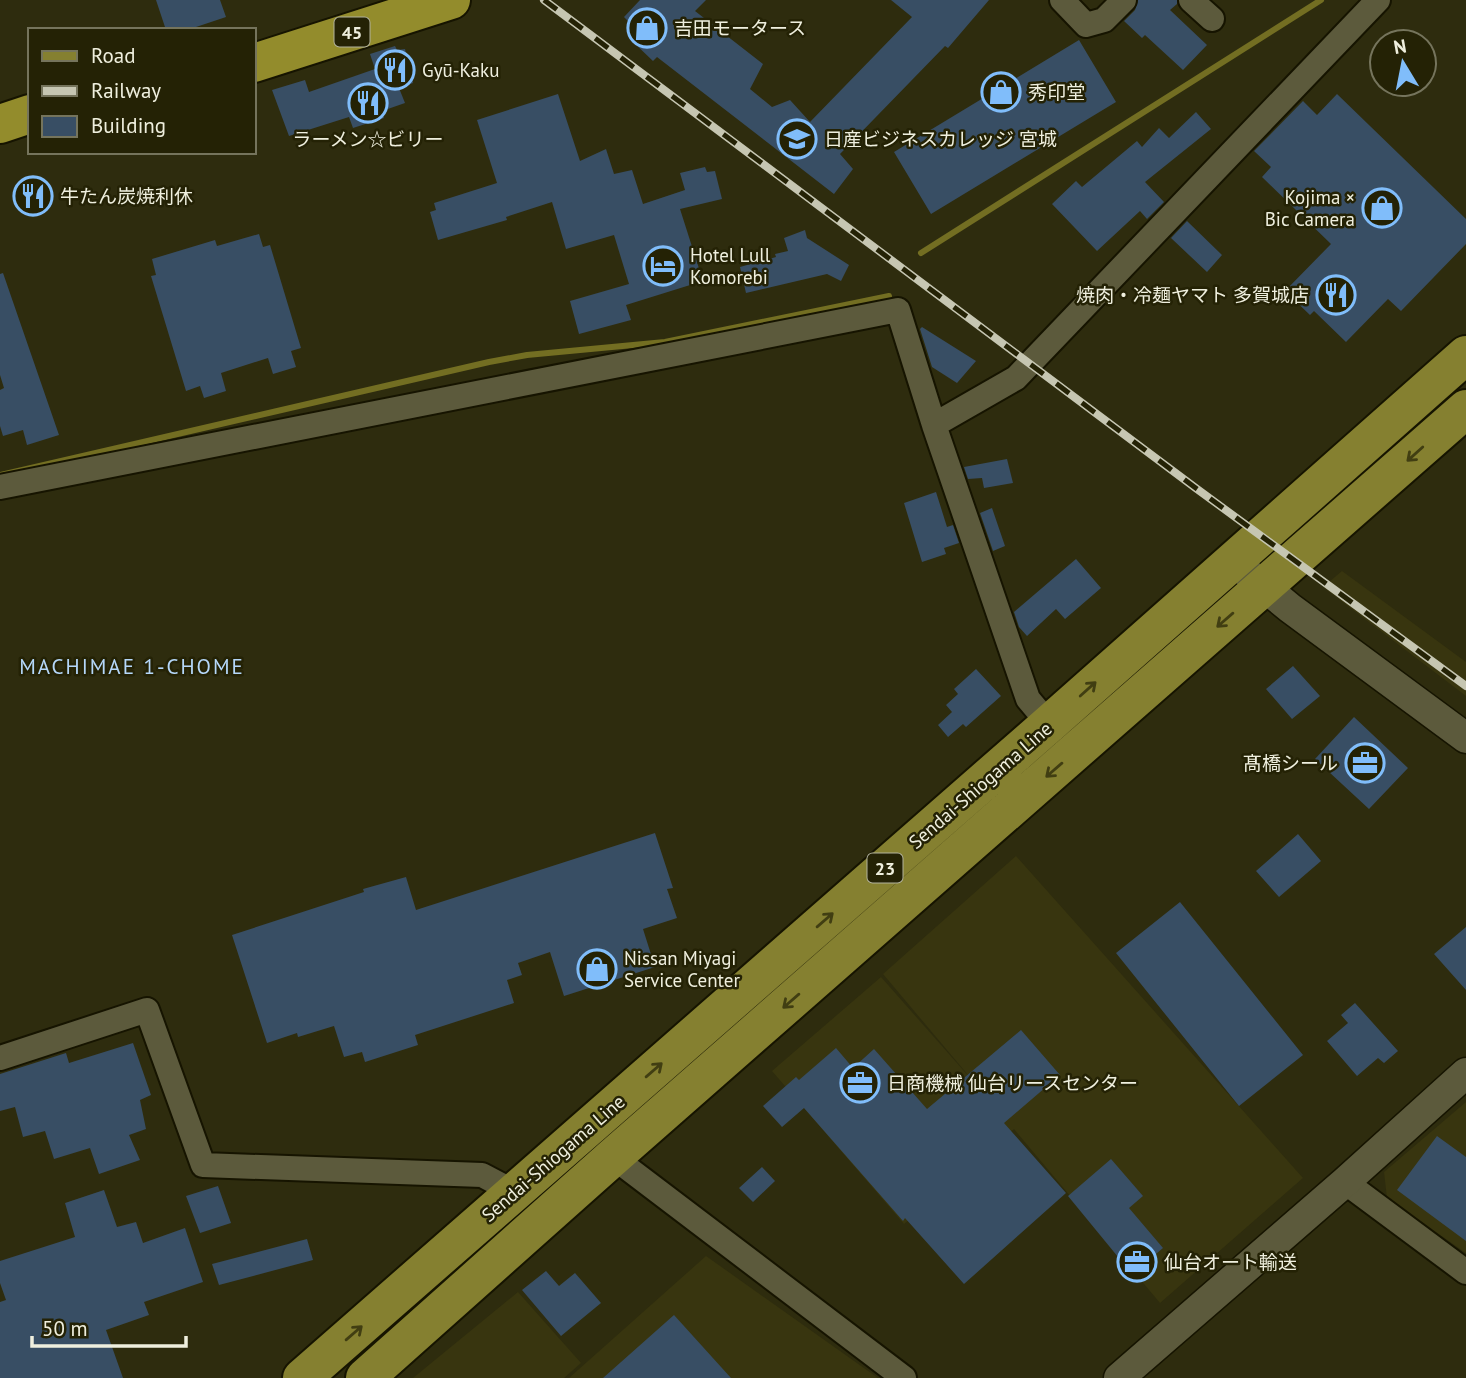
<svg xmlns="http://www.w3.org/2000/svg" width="1466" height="1378" font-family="'PT Sans','Noto Sans JP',sans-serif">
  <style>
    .built { fill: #38350f }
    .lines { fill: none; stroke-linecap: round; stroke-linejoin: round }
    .stream { stroke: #736e22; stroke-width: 6 }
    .building { fill: #384e64 }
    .minor-casing { stroke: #161400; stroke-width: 28 }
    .tertiary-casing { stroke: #161400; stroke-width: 33 }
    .primary-casing { stroke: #161400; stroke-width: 42 }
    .trunk-casing { stroke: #161400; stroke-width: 42 }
    .minor { stroke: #5c5a3c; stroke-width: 24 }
    .tertiary { stroke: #5c5a3c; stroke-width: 30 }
    .primary { stroke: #858030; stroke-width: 38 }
    .trunk { stroke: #938c2c; stroke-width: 38 }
    .rail-casing { stroke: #c6c6b2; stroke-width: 8 }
    .rail { stroke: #242205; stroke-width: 5; stroke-dasharray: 16; stroke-linecap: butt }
    .oneway { stroke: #413e12 }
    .labels { text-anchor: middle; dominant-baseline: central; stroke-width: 5; stroke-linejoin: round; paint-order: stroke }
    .shield { fill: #242205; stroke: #b2b29d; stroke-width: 2 }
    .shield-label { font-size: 18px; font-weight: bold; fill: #efefde }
    .poi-label { font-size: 19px; fill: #efefde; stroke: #242205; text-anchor: start }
    .street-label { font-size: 19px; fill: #efefde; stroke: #242205 }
    .neighbourhood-label { font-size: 21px; letter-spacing: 2px; fill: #b5d7f9; stroke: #242205 }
  </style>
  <rect width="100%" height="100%" fill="#2e2c0e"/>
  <path class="built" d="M1342,571l124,91v34l-143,-109z
    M1016,856l287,322 -143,125 -146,-174 -110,95 -132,-153 109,-94 98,111 -96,-114z
    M1466,1102v151l-79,-55 -3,-26z
    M706,1256l172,122h-309z
    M518,1292l63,71 -17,15h-151z"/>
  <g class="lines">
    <path class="stream" d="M921,253l400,-253
      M0,475l489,-113 38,-7 138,-13 224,-46"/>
  </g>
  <path class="building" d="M156,0h64l6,17 -39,13h-21z
    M640,0h66l-11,11 68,53 -13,25 22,18 18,-7 20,22 102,-105 -21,-17h98l-41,48 -3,-2 -105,108 13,15 -19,25 -177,-137 -4,4 -22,-21 8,-8 -15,-15z
    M1138,0h39v4l-7,6 37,35 -24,25 -38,-35 -3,3 -18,-17 11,-11z
    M1079,40l37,62 -185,112 -37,-62z
    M395,46l2,4 8,-1 8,34 -14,5 6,15 -23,8 2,7 -31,10 -4,-11 -60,19 -17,-46 33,-10 4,12 66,-23 -5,-15z
    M558,94l22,67 26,-12 8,25 18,-4 11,34 42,-14 -5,-17 25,-6 2,5 8,-1 7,28 -42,10 23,72 -77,24 5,15 -52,14 -9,-33 59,-17 -15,-49 -48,14 -14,-47 -46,15 1,3 -69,20 -8,-28 6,-2 -2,-7 63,-20 -20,-63z
    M1337,94l129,125v25l-65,67 -13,-12 -42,43 -32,-31 -4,4 -25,-24 46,-47 -69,-67 9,-10 -17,-16 49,-50 14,14z
    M1196,112l15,17 -66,53 19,20 -17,17 -7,-8 -43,40 -45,-47 24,-23 6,6 55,-46 5,6 17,-19 10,10z
    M1187,221l35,34 -15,17 -36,-34z
    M805,230l2,8 42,27 -8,16 -14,-7 -81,19 -6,-26 36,-10 -1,-3 13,-3 -4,-13z
    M259,234l4,13 7,-2 31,103 -10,3 5,16 -23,7 -5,-16 -47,15 5,18 -22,7 -4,-12 -14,5 -35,-115 5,-1 -4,-16 63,-19 2,6z
    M3,273l56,162 -32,10 -4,-15 -20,6 -3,-10v-36l4,-2 -4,-13v-101z
    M922,327l54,34 -19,22 -25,-16 -12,-38z
    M1007,459l6,24 -29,5 -2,-10 -14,1 -4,-12z
    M936,492l11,35 6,-2 6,18 -15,5 2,6 -24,8 -18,-59z
    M992,508l13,38 -12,5 -13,-38z
    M1076,559l25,29 -36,31 -9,-10 -29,27 -8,-9 -5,-15z
    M1293,666l27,30 -28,23 -26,-30z
    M976,669l25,27 -35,31 -3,-3 -15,13 -10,-12 14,-13 -6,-7 12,-11 -4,-5z
    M1354,717l54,51 -39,41 -54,-50z
    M655,833l18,55 -6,1 10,29 -34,11 12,38 -91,29 -14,-44 -32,11 4,12 -15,5 7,23 -99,32 3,10 -53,17 -3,-10 -18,5 -10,-31 -36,11 -1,-4 -30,10 -35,-108 132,-43 -1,-3 43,-12 10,33z
    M1298,834l23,27 -42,36 -23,-26z
    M1180,902l123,153 -64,51 -123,-153z
    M1466,927v63l-32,-36z
    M1355,1003l43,48 -14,12 -6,-5 -21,18 -30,-35 21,-18 -7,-8z
    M1021,1030l39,45 -56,48 62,70 -102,91 -59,-66 -2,3 -99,-113 -22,19 -19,-21 33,-29 3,3 37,-32 17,20 21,-19 53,60z
    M133,1043l18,52 -11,5 6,29 -17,6 11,25 -41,14 -9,-26 -36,11 -9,-28 -22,6 -8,-30 -15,4v-37l66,-21 3,10z
    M1437,1136l29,21v84l-69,-51z
    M1111,1159l32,37 -14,12 34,40 -31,26 -64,-78z
    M762,1167l13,14 -22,21 -14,-14z
    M218,1186l13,37 -31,10 -14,-37z
    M104,1190l13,37 19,-5 7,21 42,-15 18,54 -59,20 5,13 -43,15 17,48h-123v-76l6,-2 -6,-17v-22l75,-24 -10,-34z
    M307,1239l6,21 -94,25 -7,-21z
    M546,1271l13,15 16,-13 26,30 -40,33 -39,-46z
    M674,1315l57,63h-128z"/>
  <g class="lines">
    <g class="minor-casing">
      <path id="minor" d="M1062,0l24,25 18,-5 20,-20
        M1191,0l21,19
        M934,425l82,-47 362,-378
        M0,487l898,-177 36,115 94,274 21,25
        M0,1058l147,-48 56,155 279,10 32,17
        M613,1157l291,221
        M1345,1182l121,90"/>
    </g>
    <g class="tertiary-casing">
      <path id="tertiary" d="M1233,561l57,47 176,130
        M1119,1378l226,-196 121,-109"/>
    </g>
    <g class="primary-casing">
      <path id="primary" d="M302,1378l747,-654 417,-369
        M365,1378l248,-221 853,-748"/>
    </g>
    <g class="trunk-casing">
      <path id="trunk" d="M254,63l197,-63
        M0,124l30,-10"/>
    </g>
    <use href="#minor" class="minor"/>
    <use href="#tertiary" class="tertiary"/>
    <use href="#primary" class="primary"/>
    <use href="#trunk" class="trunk"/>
    <g class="rail-casing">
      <path id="rail" d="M544,0l653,489 269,197"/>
    </g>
    <use href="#rail" class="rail"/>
  </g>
  <defs><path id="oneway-shaft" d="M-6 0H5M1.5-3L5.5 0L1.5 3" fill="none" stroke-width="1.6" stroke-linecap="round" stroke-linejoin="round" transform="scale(1.75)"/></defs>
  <g class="oneway">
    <use href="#oneway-shaft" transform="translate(1415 454) rotate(138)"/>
    <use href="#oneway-shaft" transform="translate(1225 620) rotate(139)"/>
    <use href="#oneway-shaft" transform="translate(1088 689) rotate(-42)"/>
    <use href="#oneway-shaft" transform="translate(1054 770) rotate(139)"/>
    <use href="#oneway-shaft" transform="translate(825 920) rotate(-41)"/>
    <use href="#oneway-shaft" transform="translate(791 1001) rotate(139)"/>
    <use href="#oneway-shaft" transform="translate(654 1070) rotate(-41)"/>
    <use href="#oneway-shaft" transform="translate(354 1333) rotate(-41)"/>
  </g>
  <defs>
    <g id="shop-ring" transform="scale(2.0125)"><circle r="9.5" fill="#242205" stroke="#80bdfa" stroke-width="1.5"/><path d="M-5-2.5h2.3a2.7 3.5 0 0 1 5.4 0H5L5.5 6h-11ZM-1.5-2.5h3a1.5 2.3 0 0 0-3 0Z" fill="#80bdfa"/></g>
    <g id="restaurant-ring" transform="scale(2.0125)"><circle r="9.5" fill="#242205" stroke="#80bdfa" stroke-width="1.5"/><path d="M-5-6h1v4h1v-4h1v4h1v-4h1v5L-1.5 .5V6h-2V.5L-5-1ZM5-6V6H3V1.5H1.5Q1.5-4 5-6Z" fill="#80bdfa"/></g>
    <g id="school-ring" transform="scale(2.0125)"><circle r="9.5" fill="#242205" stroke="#80bdfa" stroke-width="1.5"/><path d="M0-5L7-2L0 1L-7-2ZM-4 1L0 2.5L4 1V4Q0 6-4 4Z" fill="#80bdfa"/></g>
    <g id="hotel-ring" transform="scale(2.0125)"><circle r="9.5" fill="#242205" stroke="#80bdfa" stroke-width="1.5"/><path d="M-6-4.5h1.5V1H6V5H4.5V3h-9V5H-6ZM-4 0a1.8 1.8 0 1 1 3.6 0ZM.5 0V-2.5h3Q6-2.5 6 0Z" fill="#80bdfa"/></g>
    <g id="office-ring" transform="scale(2.0125)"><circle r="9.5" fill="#242205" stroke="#80bdfa" stroke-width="1.5"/><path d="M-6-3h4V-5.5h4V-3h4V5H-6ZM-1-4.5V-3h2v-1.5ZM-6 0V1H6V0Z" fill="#80bdfa"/></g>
  </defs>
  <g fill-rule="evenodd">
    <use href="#shop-ring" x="647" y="28"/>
    <use href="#restaurant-ring" x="395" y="70"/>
    <use href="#shop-ring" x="1001" y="92"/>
    <use href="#restaurant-ring" x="368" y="103"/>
    <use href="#school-ring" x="797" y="139"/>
    <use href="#restaurant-ring" x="33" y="196"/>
    <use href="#shop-ring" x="1382" y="208"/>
    <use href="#hotel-ring" x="663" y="266"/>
    <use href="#restaurant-ring" x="1336" y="295"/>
    <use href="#office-ring" x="1365" y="763"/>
    <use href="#shop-ring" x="597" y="969"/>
    <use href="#office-ring" x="860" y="1083"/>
    <use href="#office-ring" x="1137" y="1262"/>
  </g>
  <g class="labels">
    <g class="shield">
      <rect x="334.5" y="17.5" width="35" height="29" rx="5"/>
      <rect x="867.5" y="853.5" width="35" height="29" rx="5"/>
    </g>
    <g class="shield-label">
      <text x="352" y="32">45</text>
      <text x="885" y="868">23</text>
    </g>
    <g class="poi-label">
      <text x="674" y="28">吉田モータース</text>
      <text x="422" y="70">Gyū-Kaku</text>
      <text x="1028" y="92">秀印堂</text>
      <text x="368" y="139" text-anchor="middle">ラーメン☆ビリー</text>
      <text x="824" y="139">日産ビジネスカレッジ 宮城</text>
      <text x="60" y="196">牛たん炭焼利休</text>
      <text x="1355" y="197" text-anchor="end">Kojima ×<tspan x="1355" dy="22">Bic Camera</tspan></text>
      <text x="690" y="255">Hotel Lull<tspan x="690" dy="22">Komorebi</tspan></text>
      <text x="1309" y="295" text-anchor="end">焼肉・冷麺ヤマト 多賀城店</text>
      <text x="1338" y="763" text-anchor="end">髙橋シール</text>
      <text x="624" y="958">Nissan Miyagi<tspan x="624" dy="22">Service Center</tspan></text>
      <text x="887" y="1083">日商機械 仙台リースセンター</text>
      <text x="1164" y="1262">仙台オート輸送</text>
    </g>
    <g class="street-label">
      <text transform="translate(980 785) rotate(-41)">Sendai-Shiogama Line</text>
      <text transform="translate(553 1158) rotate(-41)">Sendai-Shiogama Line</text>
    </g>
    <g class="neighbourhood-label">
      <text x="132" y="666">MACHIMAE 1-CHOME</text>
    </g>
  </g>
  <rect x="28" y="28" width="228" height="126" fill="#242205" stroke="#75745c" stroke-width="2"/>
  <rect x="42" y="51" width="35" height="10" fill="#858030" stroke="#75745c" stroke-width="2"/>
  <text x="91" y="63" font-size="21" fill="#efefde">Road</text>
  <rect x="42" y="86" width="35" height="10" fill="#c6c6b2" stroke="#75745c" stroke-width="2"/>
  <text x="91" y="98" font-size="21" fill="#efefde">Railway</text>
  <rect x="42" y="116" width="35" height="21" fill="#384e64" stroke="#75745c" stroke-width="2"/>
  <text x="91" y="133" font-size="21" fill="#efefde">Building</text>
  <g transform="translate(1403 63) rotate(350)"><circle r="33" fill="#242205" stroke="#75745c" stroke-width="2"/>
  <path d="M0-5L12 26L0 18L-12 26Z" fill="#80bdfa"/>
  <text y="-10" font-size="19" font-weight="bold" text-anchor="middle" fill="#efefde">N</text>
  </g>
  <path d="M32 1336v10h154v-10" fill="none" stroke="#efefde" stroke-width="3.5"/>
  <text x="42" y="1336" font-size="21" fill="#efefde" stroke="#242205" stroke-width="5" paint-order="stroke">50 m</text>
</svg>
